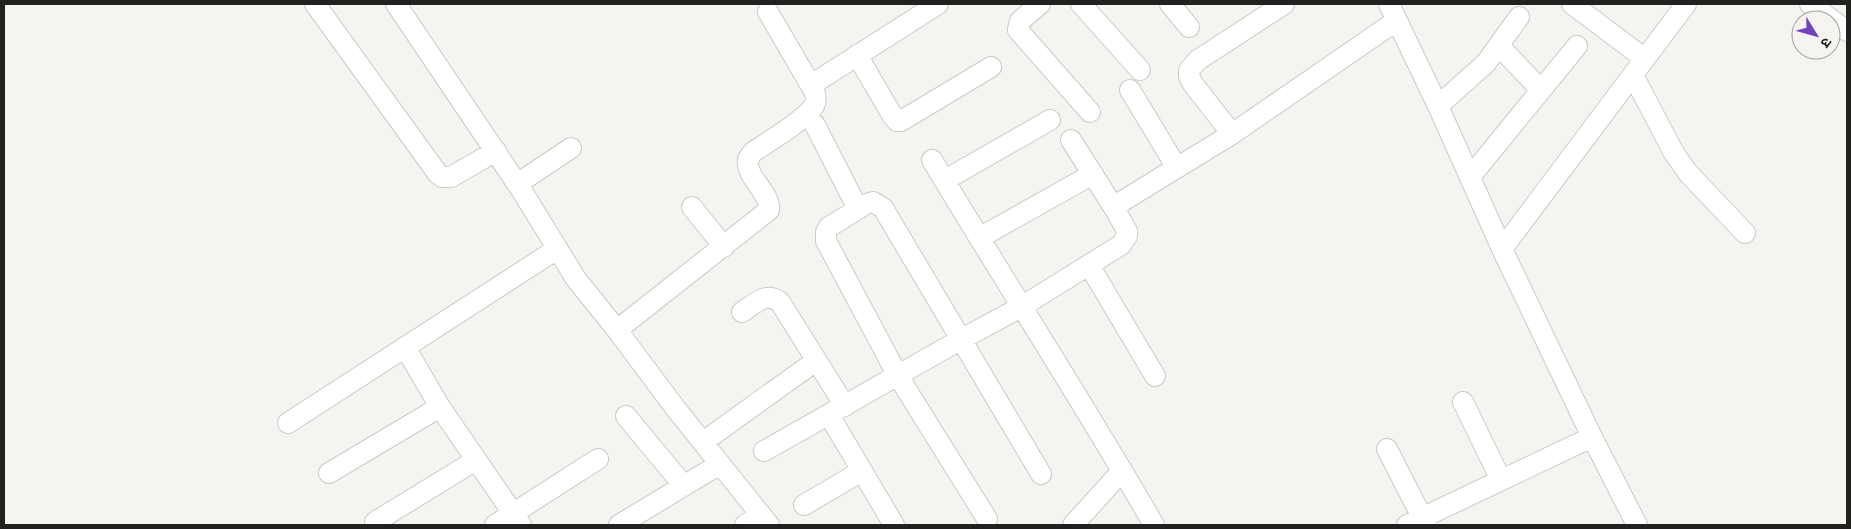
<svg xmlns="http://www.w3.org/2000/svg" width="1851" height="529" font-family="'PT Serif','Noto Sans Devanagari',serif">
  <style>
    .lines { fill: none; stroke-linecap: round; stroke-linejoin: round }
    .minor-casing { stroke: #cbcac7; stroke-width: 22 }
    .minor { stroke: #fff; stroke-width: 20 }
  </style>
  <rect width="100%" height="100%" fill="#f5f4f1"/>
  <g class="lines">
    <g class="minor-casing">
      <path id="minor" d="M315,4l123,170 4,3h9l45,-26
        M396,4l126,187 54,88 41,51 59,79 93,116
        M1040,4l-20,17 -2,9 72,82
        M1081,4l59,66
        M1170,4l19,23
        M1389,4l49,102 64,143 90,188 45,88
        M1572,4l73,55
        M1810,4l37,27
        M1499,46l42,44
        M857,55l35,60 5,6h4l90,-54
        M1633,75l41,78 14,20 57,60
        M811,85l127,-81
        M1130,90l47,78
        M1438,106l48,-43 33,-46
        M815,125l43,84
        M1232,134l-39,-50 -4,-8v-6l9,-10 86,-56
        M1071,140l45,71
        M932,160c73,122 151,242 222,365
        M1470,177l107,-131
        M945,180l105,-60
        M517,184l54,-36
        M692,207l32,40
        M979,238l114,-64
        M1502,249l184,-245
        M1089,265l66,111
        M742,312c13,-8 24,-21 38,-10l65,104
        M617,330l152,-120c2,-18 -24,-32 -21,-51l5,-7c15,-10 53,-33 61,-46 3,-6 2,-10 0,-15l-46,-79
        M405,347l35,60
        M1463,402l38,78
        M829,415l65,110
        M626,416l58,70
        M288,423l269,-174
        M703,442l103,-74
        M1387,449l39,76
        M764,451l196,-111 61,-33 100,-62 6,-9v-5l-11,-20 5,-9 111,-68 164,-113
        M329,473l111,-66 81,118
        M804,505l58,-34
        M987,519l-89,-143 -72,-135v-9l3,-5 37,-23 7,-2 10,6 158,266
        M375,522l101,-62
        M495,525l103,-66
        M619,525l101,-61
        M745,525l16,-10
        M1073,525l49,-54
        M1407,525l185,-88"/>
    </g>
    <use href="#minor" class="minor"/>
  </g>
  <rect width="1851" height="529" fill="none" stroke="#222120" stroke-width="10"/>
  <g transform="translate(1816 35) rotate(127)"><circle r="24" fill="#f5f4f1" stroke="#a1a09d"/>
  <path d="M0-4L9 19L0 12L-9 19Z" fill="#7142ba"/>
  <text y="-8" font-size="14" font-weight="bold" text-anchor="middle" fill="#222120">उ</text>
  </g>
</svg>
